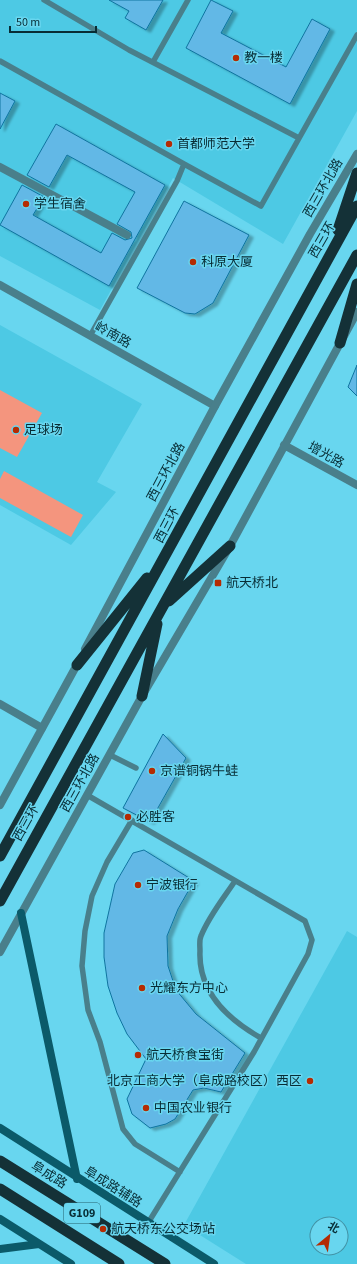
<svg xmlns="http://www.w3.org/2000/svg" width="357" height="1264" font-family="'Source Sans 3','Noto Sans SC',sans-serif">
  <style>
    .built { fill: #4dc9e4; fill-rule: evenodd }
    .green { fill: #f4957e }
    .building { fill: #62b8e6; stroke: #10749f; filter: url(#shadow) }
    .lines { fill: none; stroke-linecap: round; stroke-linejoin: round }
    .service { stroke: #497f8b; stroke-width: 5.5 }
    .minor { stroke: #497f8b; stroke-width: 8 }
    .tertiary { stroke: #497f8b; stroke-width: 8 }
    .secondary { stroke: #0b5a69; stroke-width: 8 }
    .trunk { stroke: #143137; stroke-width: 11 }
    .poi-dot { fill: #b52b02; stroke: #68d6ef; stroke-width: 1.5 }
    .labels { text-anchor: middle; dominant-baseline: central; stroke-width: 3; stroke-linejoin: round; paint-order: stroke }
    .shield { fill: #68d6ef; stroke: #25606d; stroke-width: 1 }
    .shield-label { font-size: 12px; font-weight: bold; fill: #082d35 }
    .poi-label { font-size: 13px; fill: #082d35; stroke: #68d6ef; text-anchor: start }
    .street-label { font-size: 13px; fill: #082d35; stroke: #68d6ef }
  </style>
  <defs>
    <filter id="shadow"><feDropShadow dx="4.5" dy="2.5" stdDeviation="1" flood-color="#0004"/></filter>
  </defs>
  <rect width="100%" height="100%" fill="#68d6ef"/>
  <path class="built" d="M0,0h357v111l-74,133 -110,-66 -73,132 -100,-54z
    M0,325l142,79 -45,78 19,10 -45,53 -71,-40z
    M347,931l10,6v327h-111l-62,-39zM317,1224h24v24h-24z"/>
  <path class="green" d="M0,390l42,23 -25,44 -17,-9z
    M4,471l79,44 -12,22 -71,-39v-19z"/>
  <path class="building" d="M109,0h54l-17,30 -21,-12 4,-7z
    M211,0l22,11 -12,22 65,34 26,-48 18,10 -40,75 -104,-56z
    M0,93l15,8 -15,28z
    M56,124l109,61 -56,101 -109,-61 22,-40 22,12 -11,18 68,38 11,-20 13,7 7,-2 -1,-6 -14,-8 18,-32 -68,-37 -18,32 -22,-12z
    M184,201l65,34 -36,68 -18,11 -10,-1 -48,-25z
    M357,365v31l-9,-9z
    M163,734l23,24 -36,64 -27,-14z
    M144,850l50,31 -16,28 -11,27 1,30 8,24 20,24 49,39 -24,39 -17,-4 -11,2 -18,29 -9,5 -16,4 -18,-14 -5,-15 19,-40 -19,-25 -10,-21 -9,-27 -4,-29v-24l11,-49 18,-31z"/>
  <g class="lines">
    <path class="service" d="M44,0l85,50 170,88
      M0,61l184,103 -7,17 -87,155
      M153,62l35,-62
      M184,164l77,42 96,-171
      M110,755l26,13
      M87,795l218,126 7,19 -4,14 -54,98 -106,171
      M132,820l-25,42 -15,34 -7,35 -3,35 6,44 12,32 23,87 12,15 45,28
      M235,881c-12,18 -26,35 -34,55 -2,4 -1,10 -1,15 -2,41 29,69 61,87"/>
    <path class="minor" d="M0,167l127,68
      M0,285l215,121
      M0,704l42,24"/>
    <path class="tertiary" d="M284,445l73,40
      M85,649l130,-243 95,-172 47,-80
      M0,805l79,-144
      M0,952l142,-256 88,-150 127,-234"/>
    <path class="secondary" d="M21,913l56,266
      M0,1128l214,136
      M0,1219l71,45
      M0,1249l39,-5"/>
    <path class="trunk" d="M338,230l19,-57
      M340,343l17,-59
      M169,601l61,-55
      M77,665l70,-87
      M142,696l15,-72
      M0,856l357,-650
      M0,901l357,-646
      M0,1161l165,103
      M0,1189l119,75"/>
  </g>
  <g class="poi-dot">
    <circle cx="236" cy="58" r="4"/>
    <circle cx="169" cy="144" r="4"/>
    <circle cx="26" cy="204" r="4"/>
    <circle cx="193" cy="262" r="4"/>
    <circle cx="16" cy="430" r="4"/>
    <rect x="214" y="579" width="8" height="8" rx="2"/>
    <circle cx="152" cy="771" r="4"/>
    <circle cx="128" cy="817" r="4"/>
    <circle cx="138" cy="885" r="4"/>
    <circle cx="142" cy="988" r="4"/>
    <circle cx="138" cy="1055" r="4"/>
    <circle cx="310" cy="1081" r="4"/>
    <circle cx="146" cy="1108" r="4"/>
    <circle cx="103" cy="1229" r="4"/>
  </g>
  <g class="labels">
    <rect class="shield" x="64" y="1203" width="36" height="20" rx="3"/>
    <g class="shield-label">
      <text x="82" y="1213">G109</text>
    </g>
    <g class="poi-label">
      <text x="244" y="58">教一楼</text>
      <text x="177" y="144">首都师范大学</text>
      <text x="34" y="204">学生宿舍</text>
      <text x="201" y="262">科原大厦</text>
      <text x="24" y="430">足球场</text>
      <text x="226" y="583">航天桥北</text>
      <text x="160" y="771">京谱铜锅牛蛙</text>
      <text x="136" y="817">必胜客</text>
      <text x="146" y="885">宁波银行</text>
      <text x="150" y="988">光耀东方中心</text>
      <text x="146" y="1055">航天桥食宝街</text>
      <text x="302" y="1081" text-anchor="end">北京工商大学（阜成路校区）西区</text>
      <text x="154" y="1108">中国农业银行</text>
      <text x="111" y="1229">航天桥东公交场站</text>
    </g>
    <g class="street-label">
      <text transform="translate(323 188) rotate(-60)">西三环北路</text>
      <text transform="translate(322 240) rotate(-60)">西三环</text>
      <text transform="translate(113 335) rotate(29)">岭南路</text>
      <text transform="translate(326 455) rotate(29)">增光路</text>
      <text transform="translate(166 472) rotate(-62)">西三环北路</text>
      <text transform="translate(167 525) rotate(-62)">西三环</text>
      <text transform="translate(80 783) rotate(-61)">西三环北路</text>
      <text transform="translate(26 823) rotate(-61)">西三环</text>
      <text transform="translate(49 1175) rotate(32)">阜成路</text>
      <text transform="translate(113 1187) rotate(32)">阜成路辅路</text>
    </g>
  </g>
  <g transform="translate(329 1236) rotate(29)"><circle r="19" fill="#68d6ef" stroke="#4292a5"/>
  <path d="M0-3L7 15L0 10L-7 15Z" fill="#b52b02"/>
  <text y="-6" font-size="11" font-weight="bold" text-anchor="middle" fill="#082d35">北</text>
  </g>
  <path d="M10 26v6h86v-6" fill="none" stroke="#082d35" stroke-width="2"/>
  <text x="16" y="26" font-size="12" fill="#082d35" stroke="#68d6ef" stroke-width="3" paint-order="stroke">50 m</text>
</svg>
